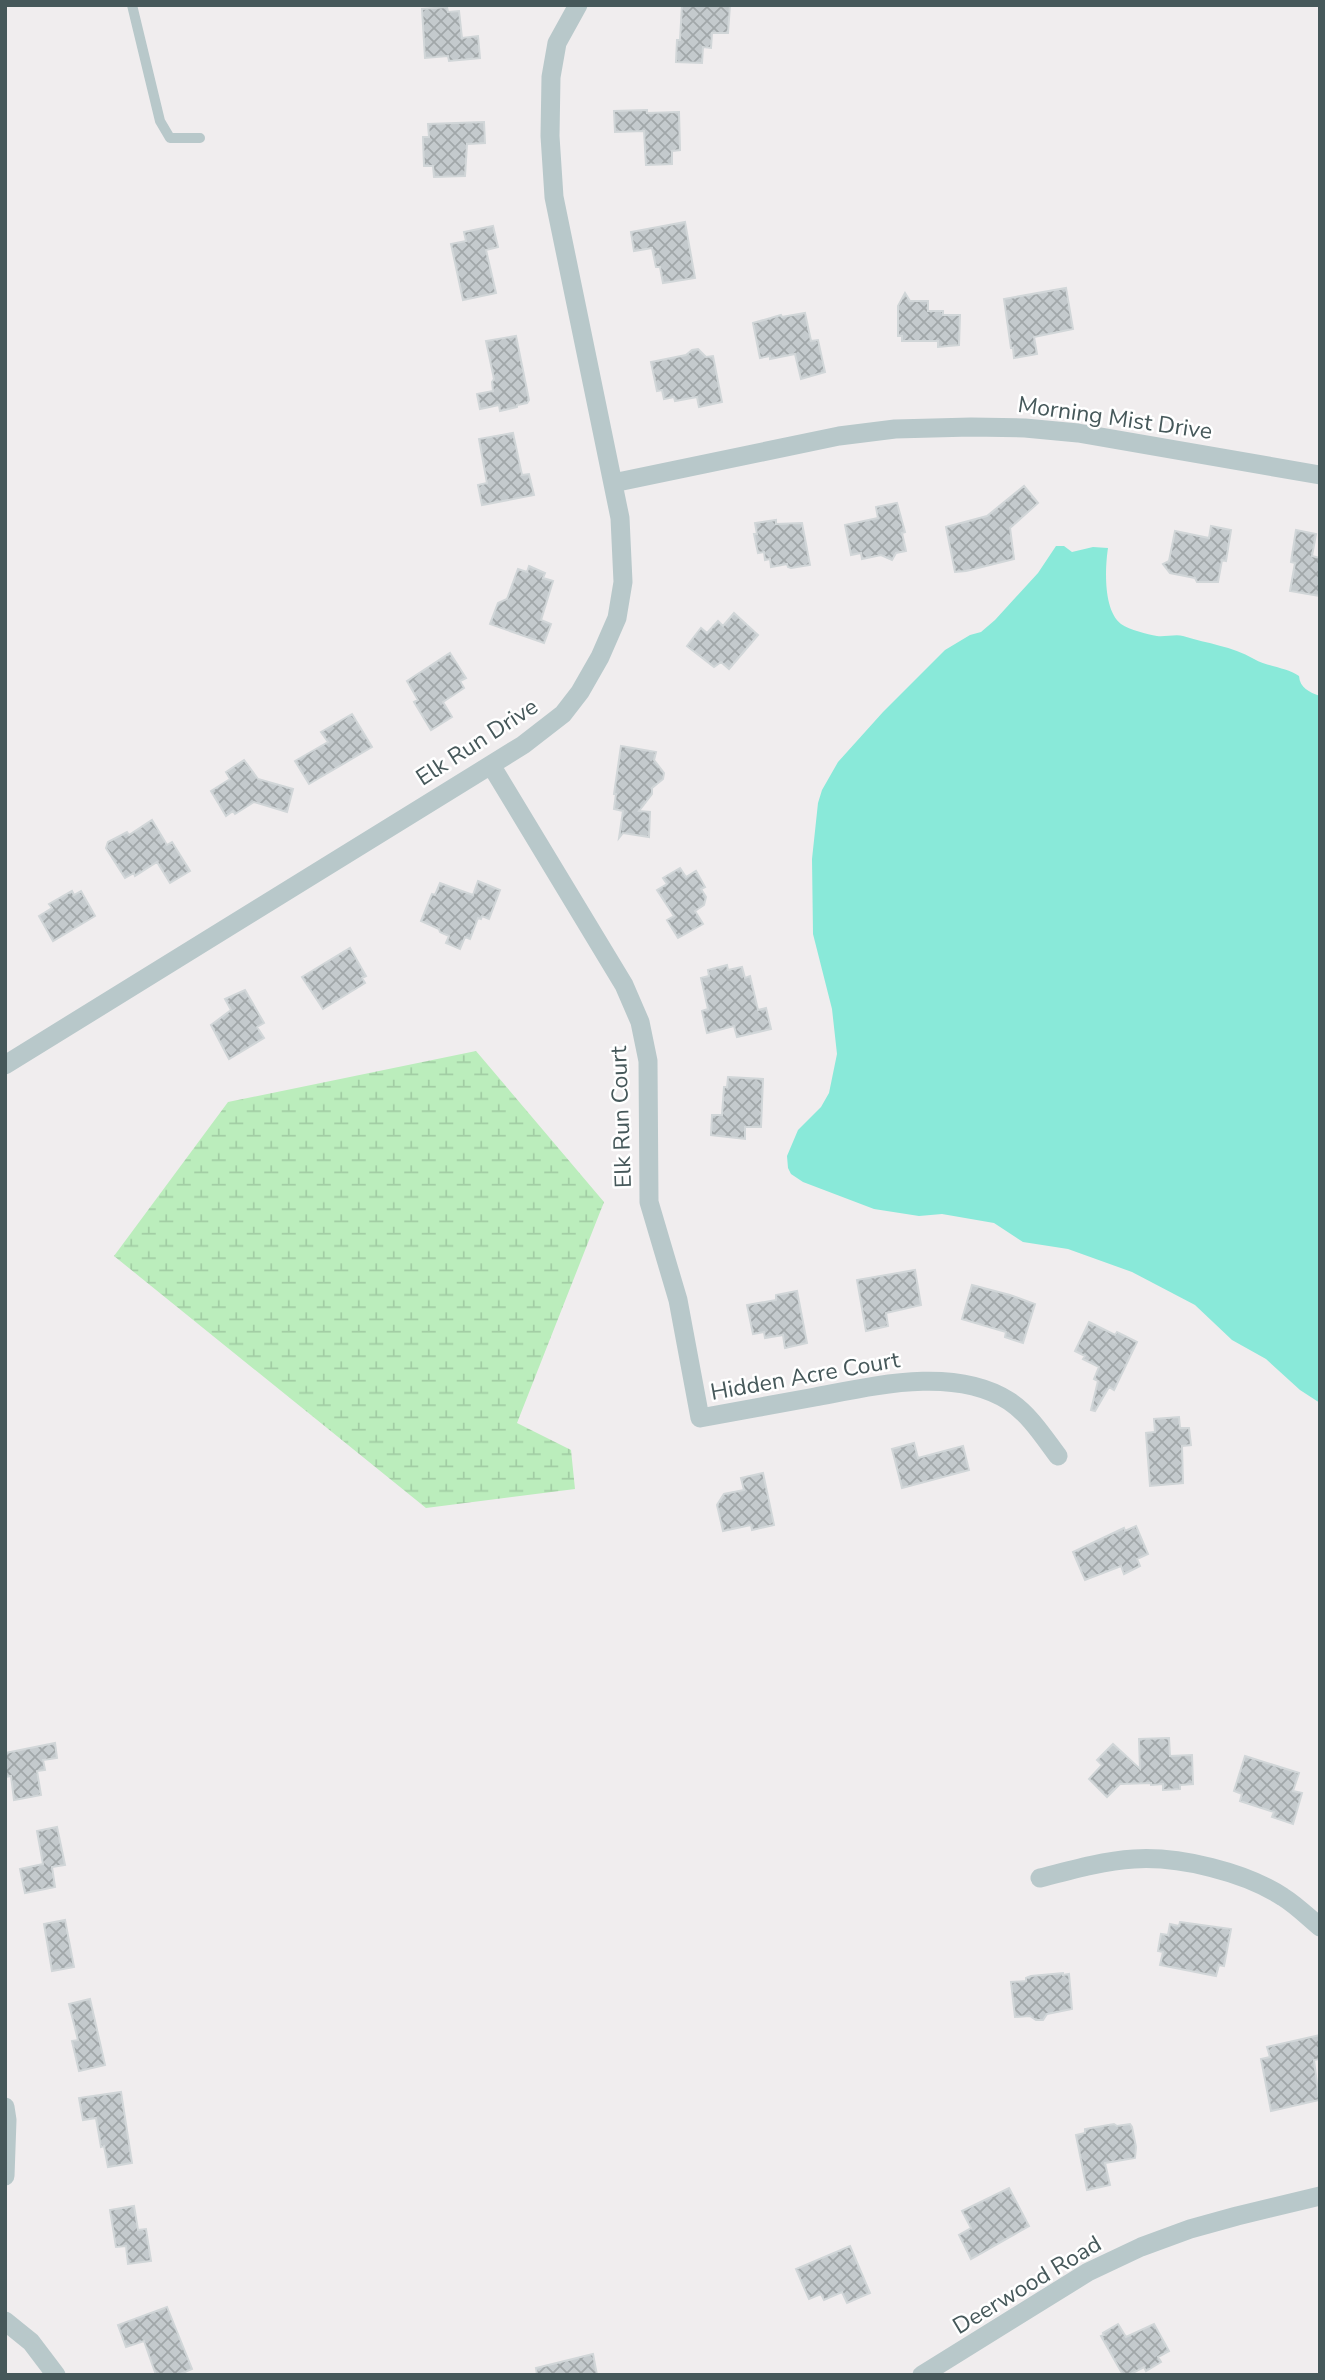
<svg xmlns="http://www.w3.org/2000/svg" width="1325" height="2380" font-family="'Nunito Sans',sans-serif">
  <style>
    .wetland { fill: url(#wetland-marsh) }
    .water { fill: #89e9d9 }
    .building { fill: url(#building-cross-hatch); stroke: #d1d6d8; stroke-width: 2 }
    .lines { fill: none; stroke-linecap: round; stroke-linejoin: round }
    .lane { stroke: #b8c8ca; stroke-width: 10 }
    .street { stroke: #b8c8ca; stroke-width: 19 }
    .labels { text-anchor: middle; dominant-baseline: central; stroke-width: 5; stroke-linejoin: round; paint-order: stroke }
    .street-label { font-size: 23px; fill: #46585a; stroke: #fff }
  </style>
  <defs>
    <pattern id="wetland-marsh" width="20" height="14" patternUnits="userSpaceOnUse" patternTransform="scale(1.75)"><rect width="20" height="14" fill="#bbedbc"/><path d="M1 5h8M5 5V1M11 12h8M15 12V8" fill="none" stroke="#a2cda4"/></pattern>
    <pattern id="building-cross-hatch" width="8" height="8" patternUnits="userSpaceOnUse" patternTransform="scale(1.75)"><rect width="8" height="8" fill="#c4cacd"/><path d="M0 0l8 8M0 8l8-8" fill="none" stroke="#a1a7a9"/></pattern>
  </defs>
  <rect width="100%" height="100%" fill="#f0edee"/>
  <path class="wetland" d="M476,1051l128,151 -87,221 54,27 4,39 -149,19 -312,-252 114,-154z"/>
  <path class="water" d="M1056,546h8l8,6 21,-5 15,1c-3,20 -5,62 13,76 9,6 26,10 36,12 8,1 19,-2 26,0 26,8 48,10 71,23 14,8 32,8 45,17 1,12 10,16 21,20v707l-20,-13 -34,-31 -34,-19 -37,-35 -63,-33 -64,-23 -45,-7 -29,-19 -52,-9 -23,2 -45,-7 -71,-27 -12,-8 -3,-6 -1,-12 11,-26 23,-23 8,-14 8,-39 -5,-45 -19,-75 -1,-75 6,-56 4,-13 16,-28 45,-50 62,-62 25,-15 11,-3 14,-12 43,-47z"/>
  <path class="building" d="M682,5h48l-2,28h-16l-1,15 -8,-1 -1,16 -26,-1 1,-22h3z
    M447,7l1,5 11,-1 3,27 16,-2 2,22 -31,3 -1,-5 -23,2 -3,-49z
    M647,110v3l32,-1 1,38 -8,1v13l-26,1 -2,-34 -29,1 -1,-21z
    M484,122l1,21 -18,1 -2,32 -31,1 -1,-11h-9l-1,-29h6l-1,-13z
    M685,222l10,56 -32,5 -3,-16h-4l-4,-19 -18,3 -3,-19z
    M493,226l5,21 -12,3 10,43 -33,7 -12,-56 15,-3 -2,-9z
    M1066,288l7,41 -39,8 3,17 -23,4 -1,-10h-2l-7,-49z
    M905,293l5,8h18v10h15v4h17l-1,30 -21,2v-6h-36v-5h-4v-30z
    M805,313l6,28 7,-1 7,32 -24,7 -6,-25 -25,5v-3l-10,2 -7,-35 28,-8 1,2z
    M516,336l13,64 -2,3 -10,2v2l-17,4 -1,-6 -19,4 -3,-15 16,-3 -1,-9 2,-3 -8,-38z
    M698,349l8,8 7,-1 9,46 -23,5 -2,-10 -22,4 -1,-4 -10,2 -2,-9 -5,1 -6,-29 35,-7 6,-5z
    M513,433l9,42 7,-1 5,21 -52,10 -4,-20 9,-2 -8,-44z
    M1024,486l14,17 -28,25 4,31 -48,12 -11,1 -9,-45 41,-11z
    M897,503l8,29 -3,1 4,18 -10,2 -4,7 -11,-5 -19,4 -1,-6 -10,2 -6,-30 33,-7 -2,-11z
    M776,520v4l26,-1 8,42 -19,3 -3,-1 -1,-3 -16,3 -1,-8 -5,1 -1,-8 -6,1 -4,-19h3l-2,-11z
    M1211,526l20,4 -5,31 -4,-1 -4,22h-21l-2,-4 -25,-5 -7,-9 6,-3 6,-30 34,7z
    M1296,530l20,4 -4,22 8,2v38l-30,-5 5,-28 -4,-1z
    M529,566l16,7 -2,5 10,3 -12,39 10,4 -7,19 -54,-19 8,-21 9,-4 11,-30 9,3z
    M734,613l24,22 -29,34 -8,-7 -7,5 -27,-21 14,-18 6,5 11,-12 5,5z
    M450,653l16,25 -6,3 4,7 -21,14 9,15 -21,13 -17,-28 4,-2 -11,-19z
    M352,714l20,33 -63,37 -14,-23 33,-19 -7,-10z
    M621,746l35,6 -2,8 10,13 -1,6 -11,9v6l-13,17 11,1 -1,25 -26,-4 -4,5 4,-27 -9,-2 2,-15h-2z
    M244,760l14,19 35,10 -6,23 -33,-10 -19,12 -2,-3 -7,5 -15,-25 19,-12 -4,-7z
    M152,820l15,25 5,-3 18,29 -20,12 -13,-21 -22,14 -1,-3 -9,5 -19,-30 2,-6 19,-10 2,3z
    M680,868l6,9 10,-6 9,16 -4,2 5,8 -2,8 -9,6 8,13 -25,14 -11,-18 7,-4 -17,-26 10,-6 -4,-6z
    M478,881l22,9 -11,29 -7,-3 -1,3 -3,-1 -8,21 -5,-2 -5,12 -14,-6 3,-7 -9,-4 -1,-3 -18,-8 11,-27 3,1 5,-12 33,12z
    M72,891l2,4 7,-4 14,25 -42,25 -14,-25 13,-8 -3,-4z
    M350,948l16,28 -4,2 3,5 -42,26 -21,-32z
    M727,965l1,5 14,-3 3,11 5,-2 8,34 8,-2 5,21 -34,8 -3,-11 -27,7 -5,-22 6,-2 -7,-31 8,-2 -1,-6z
    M245,990l19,33 -7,4 7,11 -35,21 -18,-34 20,-15 -6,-11z
    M728,1077l35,2 -2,48h-16v12l-34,-4 1,-20h10l2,-28h3z
    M915,1270l6,35 -35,8 2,13 -22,5 -9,-51z
    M972,1285l38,10 25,9 -12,39 -18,-6 1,-5 -44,-13z
    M797,1291l10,52 -22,5 -2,-13 -18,3 -1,-6 -11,2 -6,-29 29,-5v-5z
    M1089,1322l26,13 2,-3 20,10 -23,48 -5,-3 -14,24 -4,-1 7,-29 -4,-2 5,-12 -16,-8 2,-3 -10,-5z
    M1179,1417l1,11h9l2,17 -9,1 1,37 -33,3 -4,-53 9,-1 -1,-13z
    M914,1443l4,15 45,-12 6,24 -67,18 -10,-39z
    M763,1473l11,52 -22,5 -1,-5 -28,6 -6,-26 7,-11 20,-4 -3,-12z
    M1136,1526l12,28 -11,5 3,7 -16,8 -3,-8 -36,14 -12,-28 51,-24 1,3z
    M1169,1738l1,18 22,-1 1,29 -13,1v4l-17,1v-6l-12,1v-2l-31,1 -13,13 -18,-18 13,-14 -5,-5 16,-16 27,25 -1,-30z
    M55,1743l2,15 -14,2 2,10 -8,1 4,24 -27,5 -3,-24 -6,1v-24z
    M1245,1756l54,17 -6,18 9,2 -9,31 -21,-7 2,-5 -34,-11 2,-7 -8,-3z
    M57,1827l8,38 -13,2 3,20 -30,6 -5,-24 23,-5 -6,-33z
    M65,1920l9,47 -22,4 -8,-47z
    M1180,1922l51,7 -7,37 -5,-1 -3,11 -56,-11 3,-13 -5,-1 3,-17 7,1 2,-11 9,2z
    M1063,1973v2l6,-1 3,35 -25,5 -4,6h-7l-6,-4 -15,1 -4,-35 15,-1v-3l5,-2z
    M90,1999l15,66 -26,6 -7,-30 6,-1 -9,-36z
    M1320,2035v24l-6,1 5,40 -48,11 -10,-52 9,-2 -3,-10z
    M121,2092l11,71 -24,4 -4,-21 -3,1 -5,-29 -13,2 -4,-22z
    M1114,2124l3,2 13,-2 2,3 4,20 -1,11 -30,5 5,22 -23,5 -11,-55 9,-2v-4z
    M1009,2188l20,38 -58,33 -12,-24 12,-7 -9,-17z
    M134,2206l4,24 8,-1 5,32 -23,3 -2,-18 -10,1 -6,-37z
    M850,2246l20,47 -23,10 -5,-11 -18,8 -3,-6 -12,5 -13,-30z
    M167,2307l25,62 -14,6h-22l-12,-34 -18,6 -8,-22z
    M1118,2324l8,13 28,-13 15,27 -11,6 3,5 -15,9 -2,-4 -15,8h-6l-22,-39 3,-1 -1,-2z
    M593,2354l4,21h-60l-1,-7z"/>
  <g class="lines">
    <path class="lane" d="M132,5l28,116 10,17h30"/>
    <path class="street" d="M613,483l226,-47 56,-7 76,-2 54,1 53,5 242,42
      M491,765l133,220 16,37 8,39 1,141 29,98 22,118c38,-7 77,-14 115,-21 59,-11 139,-31 194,4 21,14 34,35 49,55
      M5,1065l518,-320 40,-31 17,-22 20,-35 17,-39 6,-36 -3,-64 -66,-321 -4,-61 1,-59 6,-34 21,-38
      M1040,1878c31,-8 63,-17 94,-19 45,-3 111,13 149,38 13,8 25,20 37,30
      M5,2107l2,13 -2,56
      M5,2321l26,21 25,33
      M922,2375l166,-103 53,-25 49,-18 47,-13 83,-20"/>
  </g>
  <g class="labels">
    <g class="street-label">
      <text transform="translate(1115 418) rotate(8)">Morning Mist Drive</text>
      <text transform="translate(477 742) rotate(-33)">Elk Run Drive</text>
      <text transform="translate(621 1117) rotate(-92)">Elk Run Court</text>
      <text transform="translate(805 1376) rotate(-10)">Hidden Acre Court</text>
      <text transform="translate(1027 2285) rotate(-31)">Deerwood Road</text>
    </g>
  </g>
  <rect width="1325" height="2380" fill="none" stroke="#46585a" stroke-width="14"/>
</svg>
